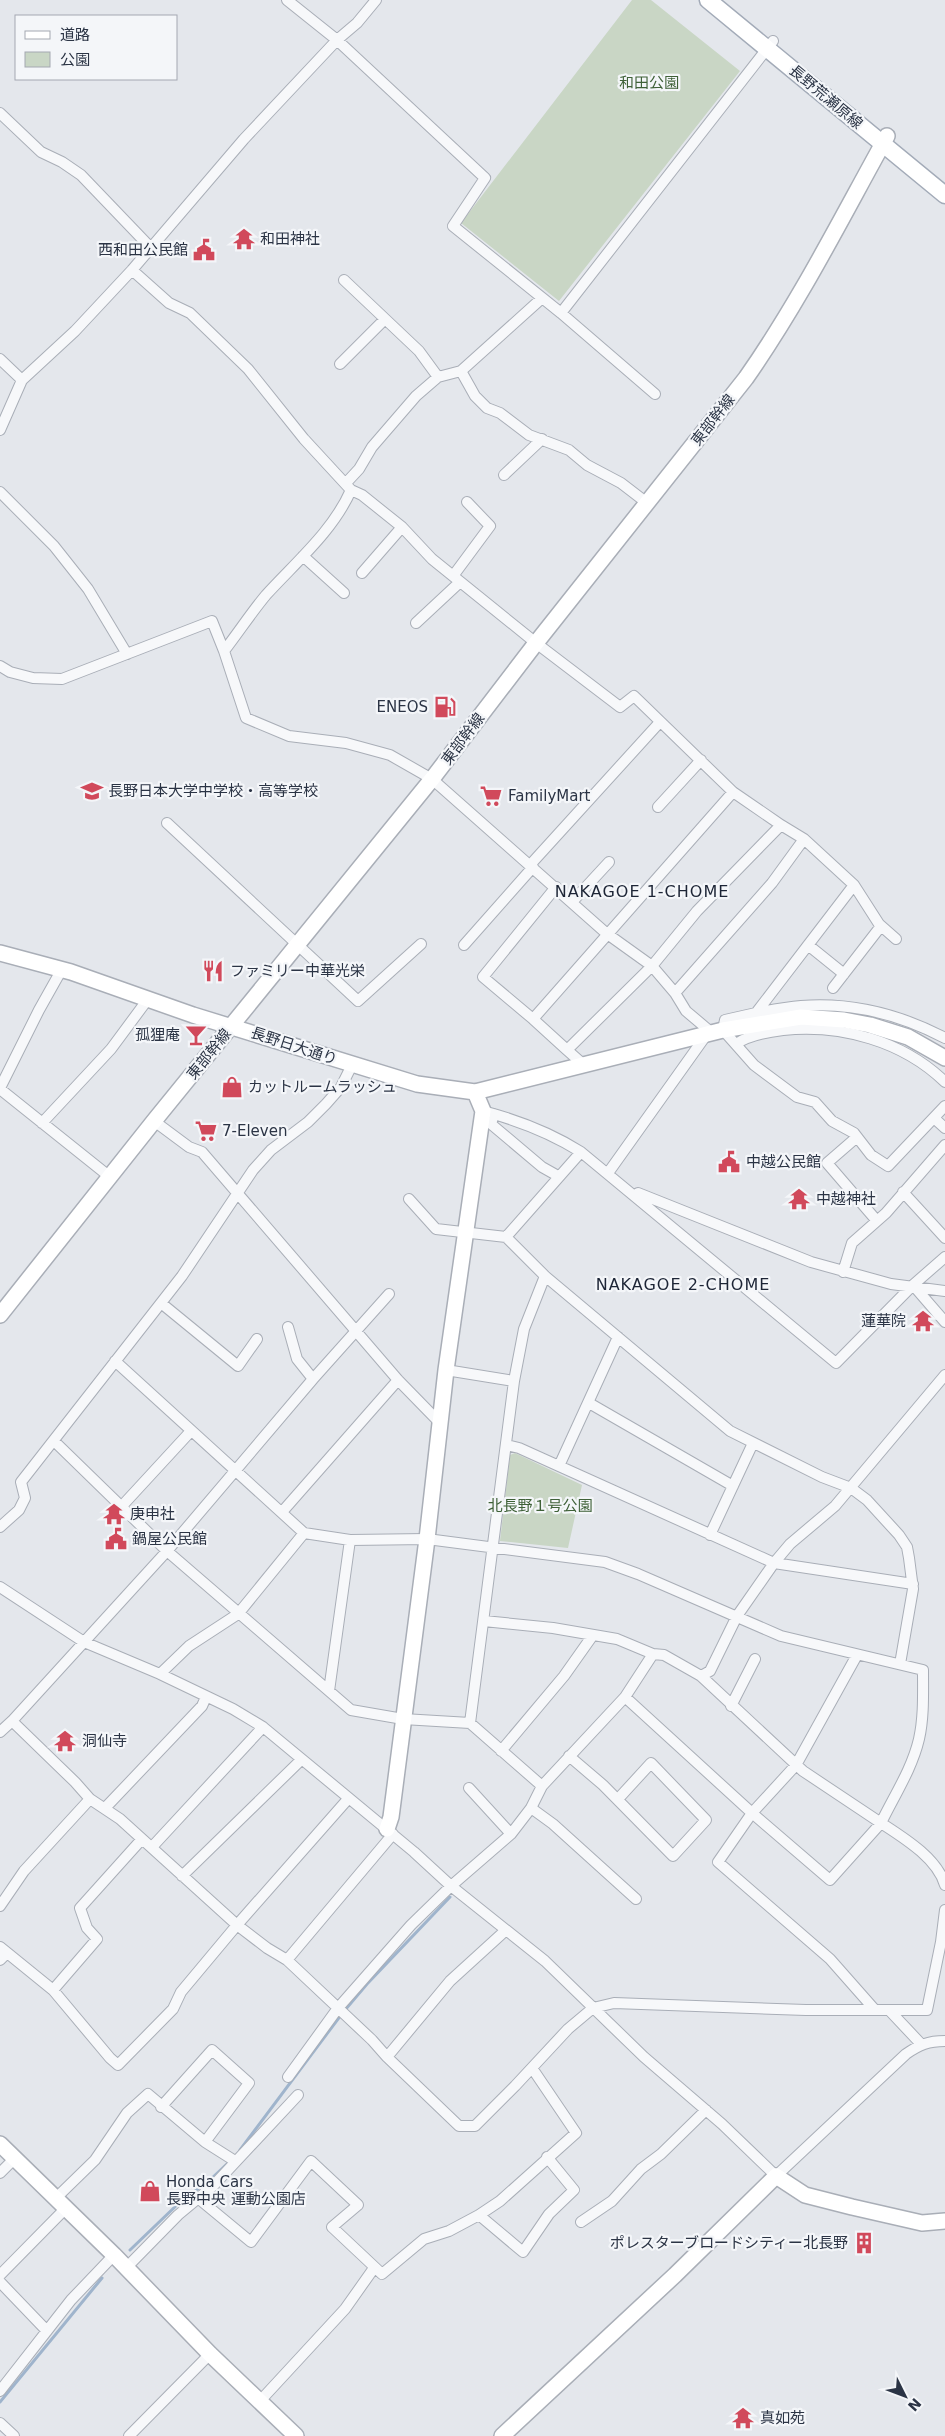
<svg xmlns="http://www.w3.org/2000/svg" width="945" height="2436" font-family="'DejaVu Sans','Noto Sans JP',sans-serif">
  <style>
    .green { fill: #c9d6c5 }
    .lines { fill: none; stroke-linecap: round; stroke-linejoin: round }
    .stream { stroke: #9fb4cc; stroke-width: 3 }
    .street-casing { stroke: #a9aeb7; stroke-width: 12 }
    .secondary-casing { stroke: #a9aeb7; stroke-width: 18 }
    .primary-casing { stroke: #a3abb8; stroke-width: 19 }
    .street { stroke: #f7f8fa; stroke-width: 10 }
    .secondary { stroke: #fff; stroke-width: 15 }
    .primary { stroke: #fff; stroke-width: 16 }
    .labels { text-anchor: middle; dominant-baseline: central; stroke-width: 4.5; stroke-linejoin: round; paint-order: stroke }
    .park-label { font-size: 15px; fill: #3f6138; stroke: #f4f6f9 }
    .street-label { font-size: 15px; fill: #2b3445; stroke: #f4f6f9 }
    .poi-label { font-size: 15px; fill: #2b3445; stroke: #f4f6f9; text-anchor: start }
    .neighbourhood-label { font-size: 16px; letter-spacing: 1px; fill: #1d2536; stroke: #f4f6f9 }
  </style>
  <rect width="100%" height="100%" fill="#e4e7ec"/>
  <path class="green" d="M632,0h19l89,71 -181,230 -98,-78z
    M515,1453l67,32 -14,63 -68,-7 10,-86z"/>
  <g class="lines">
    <path class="stream" d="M345,2010l22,-26 83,-87
      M240,2150l101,-135
      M130,2250l50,-48 31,-23 17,-16
      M0,2402l102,-124"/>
    <g class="street-casing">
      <path id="street" d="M287,0l50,40 148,138 -32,48 108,87 94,81
        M0,113l41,39 21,10 19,13 69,72
        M132,270l37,33 21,10 58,56 56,70 47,51 11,5 40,32 30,32 104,84 84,64 14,-11 99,96 48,33 -84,86 -45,55 -85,84 18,16
        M344,280l75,71 19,26
        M561,313l212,-272
        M0,359l22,21
        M340,364l45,-45
        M461,371l14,25 12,12 13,5 29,22 40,15 18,15 34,18 26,20
        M0,430l22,-50 53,-49 57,-61 112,-131 93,-99 20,-17 19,-23
        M504,475l38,-36
        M346,483l13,-14 13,-22 44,-51 22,-19 23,-6 80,-72
        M0,492l54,54 34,43 39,65
        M303,556l41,37
        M362,573l40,-46
        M453,576l37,-50 -23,-24
        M416,623l44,-41
        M224,651l22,67 43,18 57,7 44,12 42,24 174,154 46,33 23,27 11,18 26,22
        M0,666l10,6 23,6 29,1 150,-58 12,30c14,-18 27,-38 42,-56 30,-33 67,-64 85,-105
        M658,807l43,-47
        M167,823l191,178 63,-57
        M781,825l23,14 50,46 25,39 17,15
        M530,865l130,-143
        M854,885l-98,128 -31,7 -2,10 31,35 43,32 18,5 17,19 22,12 17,22 17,11 57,-60
        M572,902l37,-40
        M464,945l69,-78
        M808,945l36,29
        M833,988l48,-62
        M675,993l97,-110 32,-44
        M756,1013c15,-3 30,-6 45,-7 50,-4 100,9 144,32
        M533,1019l-50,-42 73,-90
        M736,1044c13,-9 31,-12 47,-14 58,-6 120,11 162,52
        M567,1050l-34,-31 200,-227
        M0,1088l39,-78 23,-41
        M0,1089l110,88
        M483,1111c34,9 68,22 98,41l255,211 77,-78 32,-28
        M494,1114l-3,10 51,43 16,9
        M934,1118l11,10
        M154,1121l35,26 13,5 196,228 42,43
        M42,1123l69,-74 37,-50
        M857,1137l-30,26 50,58
        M608,1173l99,-139
        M903,1192l42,46
        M638,1193l173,69 80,22 54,7
        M409,1199l27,30 70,8 39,39 185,155 92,46 29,11 16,12 32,35 8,12 2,11 4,31 -13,75
        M506,1237l75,-85
        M843,1272l9,-29 34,-30 59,-68
        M913,1285l32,37
        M161,1303l77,63 19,-27
        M288,1327l9,32 16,20
        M115,1361l189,172 46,7 77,-1 178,23 33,12 143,62 142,34c0,23 1,47 -4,69 -7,30 -25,57 -38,84l-78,-52 -102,-95
        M446,1370l68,11
        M589,1403l144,83
        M54,1441l113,110 184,159 52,9 67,4 72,63
        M506,1445l13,3 255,115 139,21
        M559,1466l59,-129
        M121,1507l70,-76
        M282,1512l116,-132
        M0,1527l19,-17 6,-12 -4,-16 161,-206 71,-106 18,-20 37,-28 18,-18 15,-17 11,-22
        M710,1535l43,-92
        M0,1587l84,55 76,32 73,35 30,18 151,125 37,34 94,75 99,96 78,67 54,52 130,-122c13,-9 22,-13 39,-13
        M484,1621l69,7 64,11 36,15 11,1 37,21 9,-5 27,-55 37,-53 16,-19 45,-38 110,-131
        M857,1655l-61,110 -44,48 -34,49 112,97 45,51
        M160,1674l29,-28 49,-32 66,-81
        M329,1691l21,-151
        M625,1697l127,116 78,67 51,-57c23,15 56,35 64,62
        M731,1706l24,-47
        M12,1721l63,61 15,17 30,20 117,106 30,23 20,12 85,80 15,17 72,69h16l40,-40 53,-57 25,-21 21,-5 192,7h121l14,-68 4,-32
        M470,1723l44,-342 10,-52 21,-53
        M0,1732l12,-11 155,-170 146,-172 76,-85
        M501,1751l63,-75 29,-41
        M569,1756l34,29 70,71 33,-36 -55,-57 -33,36
        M469,1788l42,46
        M106,1807l96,-101 4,-9
        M531,1808l22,16 83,75
        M152,1847l111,-120
        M182,1876l119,-116
        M0,1906l24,-35 66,-72
        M0,1947l53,43 44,-51 -10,-11 -7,-20 62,-69
        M0,1960l7,-7
        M287,1960l106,-126
        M53,1990l57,68 8,7 55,-56 8,-17 56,-67 111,-126
        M889,2010l32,34
        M387,2057l63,-76 56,-51
        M288,2077l50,-69 73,-83 40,-39 60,-52 20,-26 11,-22 83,-89 28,-43
        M161,2107l51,-57 37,33 -44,59
        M0,2173l14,-14
        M55,2199l40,-39 32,-47 21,-19 57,48 30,19
        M199,2199l52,43 60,-81 47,44 -26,22 50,47 42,-35 25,-8 30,-16 21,-14 76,-68 -44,-65
        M479,2215l44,37 26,-38 25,-24 -27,-33
        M581,2222l31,-21 29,-32 20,-15 45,-44
        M126,2268l52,-53 35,-29 85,-91
        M0,2275l65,-66
        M0,2282l47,49
        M0,2391l71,-91 43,-45
        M260,2401l85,-92 29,-41
        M0,2423l14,13
        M129,2436l81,-82"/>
    </g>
    <g class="secondary-casing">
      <path id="secondary" d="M0,953l71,19 122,43 224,69 58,8 248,-62 78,-13 43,3 26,5 38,12 37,21
        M0,1315l154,-194 278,-342 104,-136 210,-265c54,-77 96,-161 141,-242
        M387,1829l4,-12 36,-278 19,-169 37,-259 -8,-19
        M0,2144l114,111 96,99 86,82
        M502,2436l173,-161 101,-99 29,19 47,12 70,16 23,-2"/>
    </g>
    <g class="primary-casing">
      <path id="primary" d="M708,0l237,195"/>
    </g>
    <use href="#street" class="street"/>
    <use href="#secondary" class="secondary"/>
    <use href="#primary" class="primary"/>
  </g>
  <defs>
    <g id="temple-bare" transform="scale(1.725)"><path d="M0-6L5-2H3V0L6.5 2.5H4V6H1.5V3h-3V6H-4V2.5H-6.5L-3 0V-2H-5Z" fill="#d1495b" stroke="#f4f6f9" stroke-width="2.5" paint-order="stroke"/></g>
    <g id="civic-bare" transform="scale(1.725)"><path d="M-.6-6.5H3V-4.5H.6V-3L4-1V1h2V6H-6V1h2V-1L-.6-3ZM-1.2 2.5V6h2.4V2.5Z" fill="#d1495b" stroke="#f4f6f9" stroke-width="2.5" paint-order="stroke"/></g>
    <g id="fuel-bare" transform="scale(1.725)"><path d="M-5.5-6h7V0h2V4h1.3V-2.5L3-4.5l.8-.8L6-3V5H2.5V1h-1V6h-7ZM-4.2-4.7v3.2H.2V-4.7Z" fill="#d1495b" stroke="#f4f6f9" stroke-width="2.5" paint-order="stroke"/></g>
    <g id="school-bare" transform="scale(1.725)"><path d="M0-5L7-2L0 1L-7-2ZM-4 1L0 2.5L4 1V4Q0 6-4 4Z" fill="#d1495b" stroke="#f4f6f9" stroke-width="2.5" paint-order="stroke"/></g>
    <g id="supermarket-bare" transform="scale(1.725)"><path d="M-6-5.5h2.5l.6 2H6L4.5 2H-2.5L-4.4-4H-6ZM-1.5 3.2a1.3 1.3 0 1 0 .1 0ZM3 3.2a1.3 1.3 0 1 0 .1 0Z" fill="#d1495b" stroke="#f4f6f9" stroke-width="2.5" paint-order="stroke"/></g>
    <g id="restaurant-bare" transform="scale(1.725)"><path d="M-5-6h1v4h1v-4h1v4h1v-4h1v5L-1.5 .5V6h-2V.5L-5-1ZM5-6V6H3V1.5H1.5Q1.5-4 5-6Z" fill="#d1495b" stroke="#f4f6f9" stroke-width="2.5" paint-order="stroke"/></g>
    <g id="bar-bare" transform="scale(1.725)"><path d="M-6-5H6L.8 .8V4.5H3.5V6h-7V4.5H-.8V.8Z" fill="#d1495b" stroke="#f4f6f9" stroke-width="2.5" paint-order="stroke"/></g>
    <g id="shop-bare" transform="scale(1.725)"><path d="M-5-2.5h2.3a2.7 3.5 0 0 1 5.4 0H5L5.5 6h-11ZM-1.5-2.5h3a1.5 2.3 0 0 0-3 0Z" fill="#d1495b" stroke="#f4f6f9" stroke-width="2.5" paint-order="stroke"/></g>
    <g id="building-bare" transform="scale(1.725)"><path d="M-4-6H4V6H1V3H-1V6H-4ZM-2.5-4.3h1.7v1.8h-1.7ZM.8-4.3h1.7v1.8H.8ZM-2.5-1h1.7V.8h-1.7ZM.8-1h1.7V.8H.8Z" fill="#d1495b" stroke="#f4f6f9" stroke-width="2.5" paint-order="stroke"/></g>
  </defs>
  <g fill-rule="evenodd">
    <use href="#temple-bare" x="244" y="239"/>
    <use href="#civic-bare" x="204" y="250"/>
    <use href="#fuel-bare" x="445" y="707"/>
    <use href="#school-bare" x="92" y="791"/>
    <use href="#supermarket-bare" x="491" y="796"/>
    <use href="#restaurant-bare" x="213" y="971"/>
    <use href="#bar-bare" x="196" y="1035"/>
    <use href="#shop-bare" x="232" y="1087"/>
    <use href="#supermarket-bare" x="206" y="1131"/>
    <use href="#civic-bare" x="729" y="1162"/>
    <use href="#temple-bare" x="799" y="1199"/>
    <use href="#temple-bare" x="923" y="1321"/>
    <use href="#temple-bare" x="114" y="1514"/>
    <use href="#civic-bare" x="116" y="1539"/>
    <use href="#temple-bare" x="65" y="1741"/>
    <use href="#shop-bare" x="150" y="2191"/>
    <use href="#building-bare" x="864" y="2243"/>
    <use href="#temple-bare" x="743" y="2418"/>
  </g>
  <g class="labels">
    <g class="park-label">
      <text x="649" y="83">和田公園</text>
      <text x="540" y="1506">北長野１号公園</text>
    </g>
    <g class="street-label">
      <text transform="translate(826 97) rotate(40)">長野荒瀬原線</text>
      <text transform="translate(713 420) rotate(-52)">東部幹線</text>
      <text transform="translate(463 739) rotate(-53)">東部幹線</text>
      <text transform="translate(294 1046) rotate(18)">長野日大通り</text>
      <text transform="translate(209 1054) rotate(-51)">東部幹線</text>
    </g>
    <g class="poi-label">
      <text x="260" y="239">和田神社</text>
      <text x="188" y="250" text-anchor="end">西和田公民館</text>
      <text x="428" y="707" text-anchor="end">ENEOS</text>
      <text x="108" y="791">長野日本大学中学校・高等学校</text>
      <text x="508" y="796">FamilyMart</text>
      <text x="230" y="971">ファミリー中華光栄</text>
      <text x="180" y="1035" text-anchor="end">孤狸庵</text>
      <text x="248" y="1087">カットルームラッシュ</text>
      <text x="222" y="1131">7-Eleven</text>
      <text x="746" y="1162">中越公民館</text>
      <text x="816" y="1199">中越神社</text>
      <text x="906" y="1321" text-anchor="end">蓮華院</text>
      <text x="130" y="1514">庚申社</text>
      <text x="132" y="1539">鍋屋公民館</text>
      <text x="82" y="1741">洞仙寺</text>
      <text x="166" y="2182">Honda Cars<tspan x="166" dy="17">長野中央 運動公園店</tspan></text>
      <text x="848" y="2243" text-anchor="end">ポレスターブロードシティー北長野</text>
      <text x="760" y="2418">真如苑</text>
    </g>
    <g class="neighbourhood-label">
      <text x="642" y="891">NAKAGOE 1-CHOME</text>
      <text x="683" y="1284">NAKAGOE 2-CHOME</text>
    </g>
  </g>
  <rect x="15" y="15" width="162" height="65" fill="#f4f6f9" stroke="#a4a8b1"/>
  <rect x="25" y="31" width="25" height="8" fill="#ffffff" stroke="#a4a8b1"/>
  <text x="60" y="40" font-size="15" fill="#2b3445">道路</text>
  <rect x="25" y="52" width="25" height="15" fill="#c9d6c5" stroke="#a4a8b1"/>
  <text x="60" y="65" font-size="15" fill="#2b3445">公園</text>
  <g transform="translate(905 2396) rotate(132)" stroke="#f4f6f9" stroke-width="4" paint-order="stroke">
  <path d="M0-4L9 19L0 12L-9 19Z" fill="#2b3445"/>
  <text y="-8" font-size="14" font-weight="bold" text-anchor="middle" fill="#2b3445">N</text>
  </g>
</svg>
